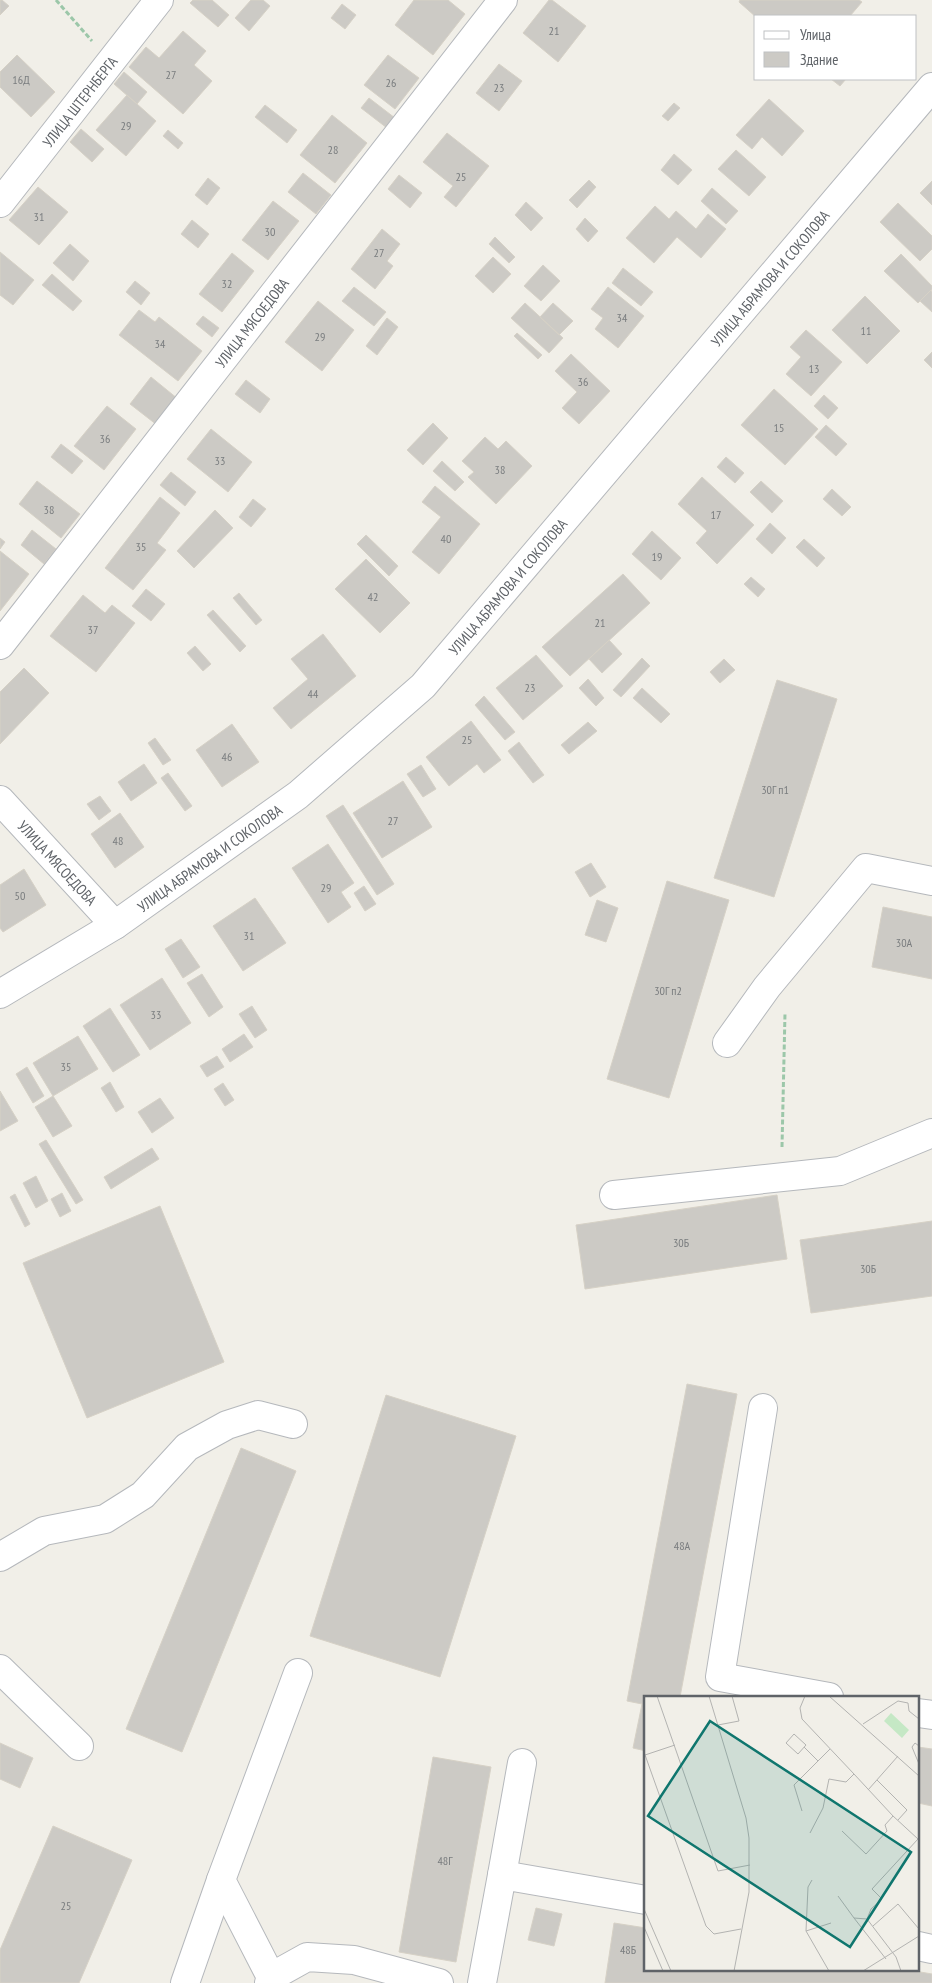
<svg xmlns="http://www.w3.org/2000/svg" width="932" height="1983" font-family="'PT Sans Narrow',sans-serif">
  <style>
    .building { fill: #cccac5; stroke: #d6d1c6 }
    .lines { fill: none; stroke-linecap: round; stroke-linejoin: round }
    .minor-casing { stroke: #b5b8bc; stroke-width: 30 }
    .path { stroke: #9cc7a9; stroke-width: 3; stroke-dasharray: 5 2.5; stroke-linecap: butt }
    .minor { stroke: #fff; stroke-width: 28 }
    .labels { text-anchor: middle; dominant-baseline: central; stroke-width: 4; stroke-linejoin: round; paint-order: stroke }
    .number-label { font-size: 12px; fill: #7a7d7f }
    .street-label { font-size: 15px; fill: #5f6368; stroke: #fff }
    .inset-road { fill: none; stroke: #b3b3b1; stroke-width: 1 }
    .view { fill: #0f766e; fill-opacity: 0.15; stroke: #0f766e; stroke-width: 2.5 }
    .inset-edge { fill: none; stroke: #5f6368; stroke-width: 2.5 }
  </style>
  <rect width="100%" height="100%" fill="#f1efe8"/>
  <path class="building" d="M0,0h2l7,6 -9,9z
    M193,0h19l17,15 -11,12 -28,-24z
    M251,0h12l7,6 -21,25 -14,-13z
    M414,0h34l17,14 -32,41 -38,-30z
    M549,0h3l34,26 -28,36 -35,-29z
    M740,0h119l3,2 -12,14 -94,1 -17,-15z
    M342,4l14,11 -11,14 -14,-11z
    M183,31l23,20 -12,14 18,16 -29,33 -54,-47 17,-20 13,11z
    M17,55l38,37 -24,25 -31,-30v-15z
    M388,55l31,23 -24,31 -31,-24z
    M499,64l23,17 -23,30 -23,-18z
    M124,72l23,20 -10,12 -23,-20z
    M831,79h15l-6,7z
    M127,95l29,26 -30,35 -30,-26z
    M369,98l26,20 -8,10 -26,-20z
    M769,99l35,32 -22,25 -20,-19 -10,12 -16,-14z
    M674,103l6,5 -12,13 -6,-5z
    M265,105l32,25 -10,13 -32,-26z
    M332,115l35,28 -32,40 -35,-28z
    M81,129l23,20 -12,13 -22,-20z
    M168,130l15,13 -5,6 -15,-13z
    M447,133l42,33 -33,41 -12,-10 9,-11 -30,-24z
    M736,150l30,27 -17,19 -31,-27z
    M674,154l18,16 -14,15 -17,-15z
    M303,173l28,22 -15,19 -28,-22z
    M399,175l23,18 -12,15 -22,-19z
    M208,178l12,10 -13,17 -12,-10z
    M589,180l7,7 -19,21 -8,-8z
    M932,181v24l-12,-12z
    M38,187l30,25 -29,33 -30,-25z
    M712,188l26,23 -12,13 -25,-23z
    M273,201l26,20 -31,39 -26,-20z
    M526,202l17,16 -12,13 -16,-16z
    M898,203l34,33v13l-12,12 -40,-39z
    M655,206l14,13 7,-8 20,18 12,-15 18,15 -25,29 -24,-21 -23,26 -28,-25z
    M585,218l13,13 -10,11 -12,-13z
    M192,220l17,14 -11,14 -17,-14z
    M382,229l18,15 -13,17 6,5 -18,23 -24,-20z
    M495,237l20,20 -6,6 -20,-19z
    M70,244l19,17 -16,20 -20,-18z
    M0,252l34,28 -21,25 -13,-10z
    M232,253l22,18 -32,41 -23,-18z
    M901,254l31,32v3l-14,14 -34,-32z
    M493,257l18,17 -18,19 -18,-17z
    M543,265l17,16 -19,20 -17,-15z
    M623,268l30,24 -12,14 -29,-23z
    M52,274l30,27 -9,10 -31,-26z
    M135,281l15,12 -9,12 -15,-13z
    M354,287l32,25 -12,14 -32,-25z
    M608,287l36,29 -26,32 -23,-19 8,-11 -12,-9z
    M931,290l1,2v20l-12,-11z
    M865,296l35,35 -33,33 -35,-34z
    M318,301l36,29 -32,41 -37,-29z
    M525,303l38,35 -14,15 -38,-35z
    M553,303l20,18 -14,14 -19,-18z
    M139,310l16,12 4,-5 43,34 -24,30 -59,-46z
    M203,316l16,12 -7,9 -16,-13z
    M387,318l11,9 -21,28 -11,-9z
    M806,330l36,32 -31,34 -25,-22 15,-17 -11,-10z
    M517,333l25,22 -4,4 -24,-23z
    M932,352v16l-8,-8z
    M571,354l39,37 -31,33 -17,-16 15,-16 -22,-21z
    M151,377l27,22 -21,26 -27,-21z
    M246,380l24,19 -10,14 -25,-19z
    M774,389l44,40 -33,36 -44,-40z
    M824,395l14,13 -10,11 -14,-13z
    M107,406l29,23 -32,41 -30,-24z
    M433,423l15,15 -25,27 -16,-15z
    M826,425l21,19 -11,12 -21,-19z
    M211,429l41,33 -24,30 -41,-33z
    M485,437l13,12 8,-8 26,25 -36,38 -28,-27 6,-5 -12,-11z
    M61,444l22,17 -11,13 -21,-17z
    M726,457l18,16 -9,10 -18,-16z
    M442,461l22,21 -9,9 -22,-20z
    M171,472l25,20 -11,14 -25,-21z
    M702,477l52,48 -37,39 -21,-21 11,-12 -29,-27z
    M37,481l43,33 -19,24 -42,-34z
    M761,481l22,20 -11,12 -22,-21z
    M435,486l45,38 -41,50 -27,-22 29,-35 -19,-15z
    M832,489l19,18 -9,9 -19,-17z
    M160,497l20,16 -23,30 9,7 -33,40 -28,-22z
    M253,499l13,10 -15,18 -12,-10z
    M215,510l18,18 -39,40 -17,-17z
    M770,523l16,15 -14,16 -16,-15z
    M32,530l24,19 -12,15 -23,-19z
    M652,531l29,27 -20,22 -29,-26z
    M366,535l32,31 -9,10 -32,-32z
    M0,538l5,4 -5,7z
    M804,539l21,19 -8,9 -21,-20z
    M0,551l29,23 -29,37z
    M366,559l44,44 -30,30 -45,-44z
    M623,574l27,29 -80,73 -28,-29z
    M751,577l14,12 -7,8 -14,-13z
    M146,589l19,15 -14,17 -19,-15z
    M239,593l23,27 -6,5 -23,-27z
    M83,595l22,18 7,-8 23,18 -39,49 -46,-36z
    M213,610l33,36 -6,6 -33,-37z
    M323,634l33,42 -65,53 -18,-21 35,-29 -17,-20z
    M609,640l13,14 -20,19 -13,-14z
    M195,646l16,18 -8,7 -16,-18z
    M536,655l27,31 -40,34 -27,-32z
    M642,658l8,8 -29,31 -8,-7z
    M724,659l11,11 -15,13 -10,-11z
    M24,668l25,25 -49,51v-52z
    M588,679l16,19 -8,8 -17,-18z
    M777,680l60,19 -63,198 -60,-19z
    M642,688l28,26 -9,9 -28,-25z
    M484,696l31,36 -10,8 -30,-35z
    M471,721l30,39 -17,13 -7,-9 -28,22 -23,-29z
    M588,722l9,9 -28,23 -8,-9z
    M232,724l27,38 -37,25 -26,-37z
    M155,738l16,22 -8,5 -15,-22z
    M519,742l25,33 -11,8 -25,-32z
    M144,764l13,19 -26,18 -13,-19z
    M421,765l15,24 -13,8 -16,-23z
    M168,773l24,33 -7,5 -24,-33z
    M403,781l29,46 -50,31 -29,-45z
    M100,796l11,15 -12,9 -12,-16z
    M343,805l51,79 -17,11 -51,-79z
    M120,813l24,34 -29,21 -24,-34z
    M328,844l26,39 -13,9 10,15 -23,16 -36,-55z
    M591,863l15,24 -16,10 -15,-25z
    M24,869l22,36 -43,27 -3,-4v-43z
    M667,881l62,19 -60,198 -62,-19z
    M364,886l12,18 -11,7 -11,-18z
    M255,898l31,45 -43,28 -30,-45z
    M597,900l21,8 -12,34 -21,-7z
    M883,907l49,10v62l-60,-12z
    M181,939l19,28 -17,11 -18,-29z
    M202,974l21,33 -14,10 -22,-34z
    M162,978l29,45 -41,27 -30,-45z
    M252,1006l15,24 -12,8 -16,-24z
    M110,1008l30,47 -27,17 -30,-46z
    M244,1034l9,13 -23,15 -8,-13z
    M78,1036l20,33 -45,27 -20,-33z
    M217,1056l7,11 -17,10 -7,-11z
    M27,1067l17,29 -11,7 -17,-29z
    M110,1082l14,25 -8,5 -15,-24z
    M223,1083l11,17 -9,6 -11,-17z
    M0,1091l18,30 -18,10z
    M53,1096l19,30 -19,11 -18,-30z
    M160,1098l14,20 -22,15 -14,-21z
    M46,1140l37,60 -7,4 -37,-60z
    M152,1148l7,11 -48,30 -7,-12z
    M36,1176l12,25 -12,7 -13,-25z
    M62,1193l9,18 -11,6 -9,-18z
    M15,1194l15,30 -5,3 -15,-30z
    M777,1195l10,64 -202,30 -9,-64z
    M160,1206l64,156 -137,56 -64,-155z
    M932,1221v75l-121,17 -11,-73z
    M687,1384l50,10 -57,303h-34v54l-13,-3 9,-44 -15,-3z
    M386,1395l130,41 -76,241 -130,-41z
    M241,1448l55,23 -114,281 -56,-23z
    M0,1743l33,15 -13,30 -20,-9z
    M918,1747l14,2v57l-14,-3z
    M433,1757l58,10 -35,195 -57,-10z
    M53,1826l79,34 -53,123h-79v-33z
    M536,1908l26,6 -8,32 -26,-6z
    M614,1923l32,5v41h257l29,5v9h-327z"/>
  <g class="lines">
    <g class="minor-casing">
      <g id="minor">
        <path id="s1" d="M0,203l159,-203"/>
        <path id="s2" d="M0,645l503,-645"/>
        <path id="s3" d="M0,800l115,125"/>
        <path id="s4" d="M0,994l115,-69 183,-130 125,-109 509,-599"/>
        <path d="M727,1043l40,-56 99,-119 66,13"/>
        <path d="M614,1195l226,-24 92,-38"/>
        <path d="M763,1408l-43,269 109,20"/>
        <path d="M0,1557l44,-26 61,-12 38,-24 44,-48 40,-22 31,-10 35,9"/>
        <path d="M0,1669l79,77"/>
        <path d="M918,1713l14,2"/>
        <path d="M502,1875l20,-112"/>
        <path d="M918,1946l14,3"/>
        <path d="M271,1977l36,-20 47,3 85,23"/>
        <path d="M185,1983l36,-103"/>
        <path d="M269,1983l2,-6 -50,-97 77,-207"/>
        <path d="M482,1983l20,-108 144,25"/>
      </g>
    </g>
    <path class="path" d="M56,0l36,41
      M782,1147l3,-134"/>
    <use href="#minor" class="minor"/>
  </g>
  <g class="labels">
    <g class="number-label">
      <text x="554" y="30">21</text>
      <text x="171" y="74">27</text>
      <text x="21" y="79">16Д</text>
      <text x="391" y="82">26</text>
      <text x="499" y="87">23</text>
      <text x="126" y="125">29</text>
      <text x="333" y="149">28</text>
      <text x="461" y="176">25</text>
      <text x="39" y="216">31</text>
      <text x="270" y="231">30</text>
      <text x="379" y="252">27</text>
      <text x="227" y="283">32</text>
      <text x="622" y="317">34</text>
      <text x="866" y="330">11</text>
      <text x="320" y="336">29</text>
      <text x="160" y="343">34</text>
      <text x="814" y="368">13</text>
      <text x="583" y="381">36</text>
      <text x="779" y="427">15</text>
      <text x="105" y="438">36</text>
      <text x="220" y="460">33</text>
      <text x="500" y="469">38</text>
      <text x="49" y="509">38</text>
      <text x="716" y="514">17</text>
      <text x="446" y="538">40</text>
      <text x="141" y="546">35</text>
      <text x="657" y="556">19</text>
      <text x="373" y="596">42</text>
      <text x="600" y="622">21</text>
      <text x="93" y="629">37</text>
      <text x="530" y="687">23</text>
      <text x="313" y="693">44</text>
      <text x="467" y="739">25</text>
      <text x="227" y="756">46</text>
      <text x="775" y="789">30Г п1</text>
      <text x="393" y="820">27</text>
      <text x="118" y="840">48</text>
      <text x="326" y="887">29</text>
      <text x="20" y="895">50</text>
      <text x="249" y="935">31</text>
      <text x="904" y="942">30А</text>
      <text x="668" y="990">30Г п2</text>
      <text x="156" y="1014">33</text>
      <text x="66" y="1066">35</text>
      <text x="681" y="1242">30Б</text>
      <text x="868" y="1268">30Б</text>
      <text x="682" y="1545">48А</text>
      <text x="445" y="1860">48Г</text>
      <text x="66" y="1905">25</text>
      <text x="628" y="1949">48Б</text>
    </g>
    <g class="street-label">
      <text stroke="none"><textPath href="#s1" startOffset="129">УЛИЦА ШТЕРНБЕРГА</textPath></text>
      <text stroke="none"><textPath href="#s4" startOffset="1060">УЛИЦА АБРАМОВА И СОКОЛОВА</textPath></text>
      <text stroke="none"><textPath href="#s2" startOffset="409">УЛИЦА МЯСОЕДОВА</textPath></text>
      <text stroke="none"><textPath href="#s4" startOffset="655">УЛИЦА АБРАМОВА И СОКОЛОВА</textPath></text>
      <text stroke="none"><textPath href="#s4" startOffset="250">УЛИЦА АБРАМОВА И СОКОЛОВА</textPath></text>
      <text stroke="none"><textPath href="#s3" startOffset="85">УЛИЦА МЯСОЕДОВА</textPath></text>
    </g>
  </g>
  <g transform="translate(644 1696)">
    <rect width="275" height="275" fill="#f1efe8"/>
    <path d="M247,17l18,17 -7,8 -18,-17z" fill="#c5e8c5"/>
    <path class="inset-road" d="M13,0l61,175 32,-6M65,0l37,122 3,20v54l-15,79M161,0l-5,12 2,11 52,55 -8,8 -17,-3 -6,29 -13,25M185,0l90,80M219,28l35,-23 10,2 1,8 10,8M74,29l21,-4 -7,-25M150,38l12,11 -8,9 -12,-11zM275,50l-4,-3 -3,4 7,17M160,51l14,14 12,-12M0,56l62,174 8,8 27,-5M1,59l30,-10M233,84l30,30 -9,10M224,94l30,-34M158,115l-8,-26 24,-24M198,135l24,23 21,-23 -2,-6 8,-9 -39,-42M194,200l16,22 13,1 29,38 5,14M0,213l27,62M210,222l32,41M223,223l4,-10 11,-10 -10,-10 46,-50 -25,-23M229,230l25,-22 21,25M0,231l19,44M162,235l2,-44 4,-7M185,275l-23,-40 25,-8M219,275l56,-35"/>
    <path class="view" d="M66,25l201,131 -61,95 -202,-131z"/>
    <rect width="275" height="275" class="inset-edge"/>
  </g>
  <rect x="754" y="15" width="162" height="65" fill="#ffffff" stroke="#bfc1c3"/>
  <rect x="764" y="31" width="25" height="8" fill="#ffffff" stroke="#bfc1c3"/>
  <text x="800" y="40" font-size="15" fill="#5f6368">Улица</text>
  <rect x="764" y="52" width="25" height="15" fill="#cccac5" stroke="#bfc1c3"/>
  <text x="800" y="65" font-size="15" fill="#5f6368">Здание</text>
</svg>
